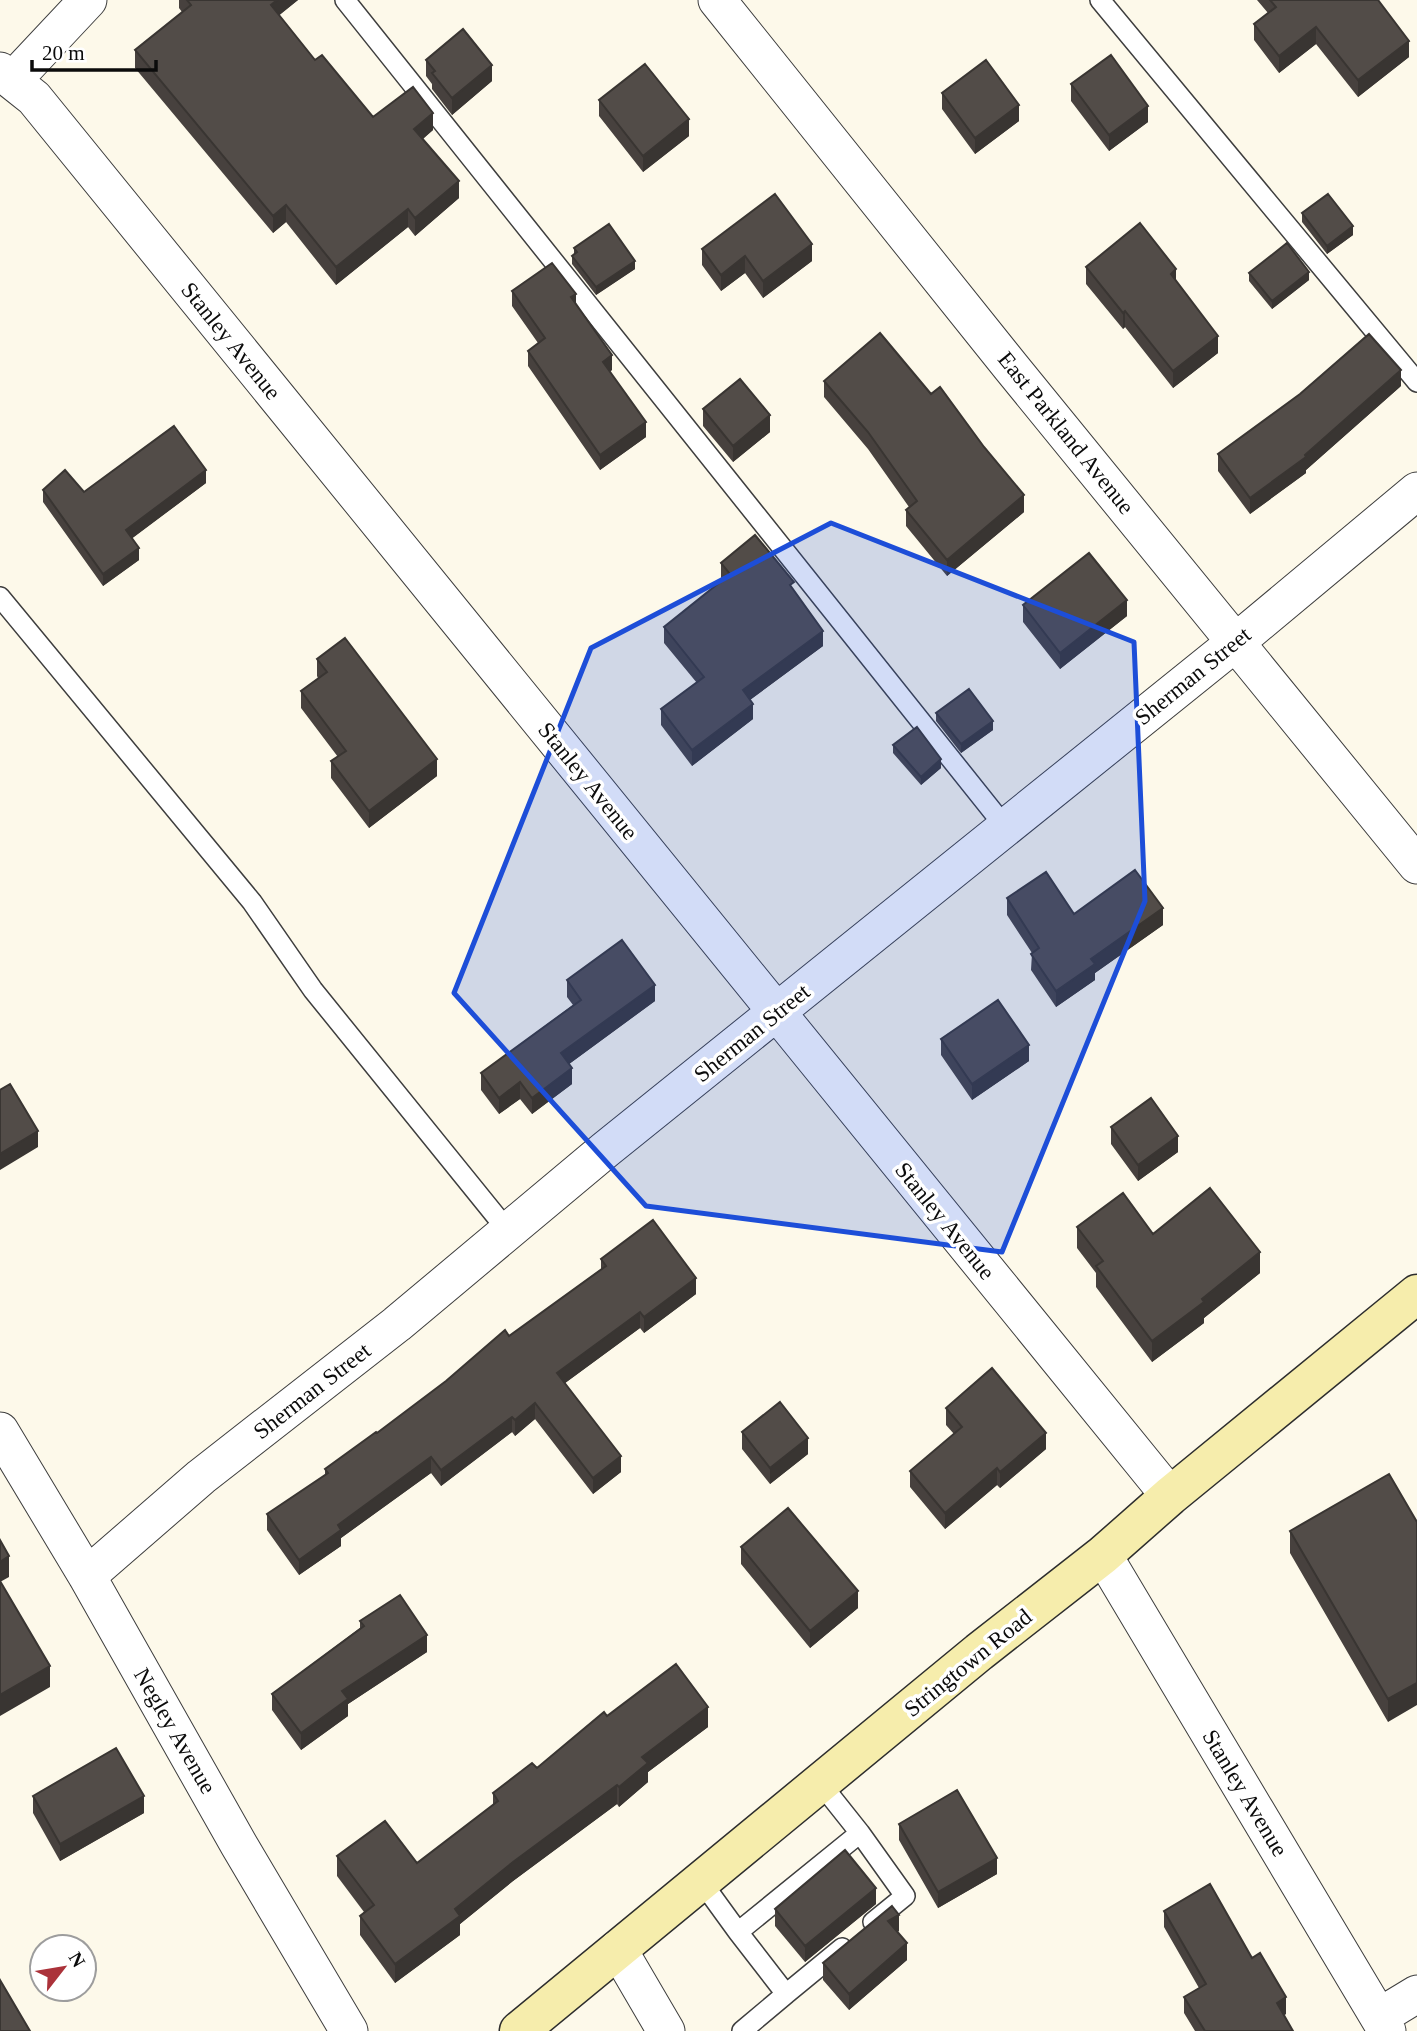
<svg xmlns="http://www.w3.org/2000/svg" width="1417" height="2031" font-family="'Times New Roman',serif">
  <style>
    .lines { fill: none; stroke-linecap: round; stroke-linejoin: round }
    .service-casing { stroke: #3e3e3e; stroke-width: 22 }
    .minor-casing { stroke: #3e3e3e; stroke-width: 39 }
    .secondary-casing { stroke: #2d2d2d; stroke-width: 41 }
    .service { stroke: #fff; stroke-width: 19 }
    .minor { stroke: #fff; stroke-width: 37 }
    .secondary { stroke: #f6edac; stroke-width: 38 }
    .wall { fill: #47413e }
    .shaded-wall { fill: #393532 }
    .building { fill: #524c48; stroke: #393532; stroke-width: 2 }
    .marked { fill: #1d4ed8; fill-opacity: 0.2; stroke: #1d4ed8; stroke-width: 5; stroke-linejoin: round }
    .labels { text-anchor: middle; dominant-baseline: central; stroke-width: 7; stroke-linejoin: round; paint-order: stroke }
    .street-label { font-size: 23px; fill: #0b0b0b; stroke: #fff }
  </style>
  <rect width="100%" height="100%" fill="#fdf9ea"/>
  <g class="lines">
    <g class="service-casing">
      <path id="service" d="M345,0l661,828
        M1100,0l317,382
        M0,597l252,305 61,88 195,241
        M860,1833l45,63 -32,26
        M701,1881l37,51 122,-99 -39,-49
        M738,1932l48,62 -44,37
        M786,1994l56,-46"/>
    </g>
    <g class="minor-casing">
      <path id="minor" d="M717,0l294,367 406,498
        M0,71l34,27 1136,1398
        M13,80l75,-80
        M0,1431l87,145 152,269 110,186
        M1103,1555l284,476
        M87,1576l114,-99 196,-153 208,-174 631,-508 181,-151
        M618,1949l48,82
        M1379,2017l38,-23"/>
    </g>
    <g class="secondary-casing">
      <path id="secondary" d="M519,2031l460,-379 124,-97 67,-59 247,-202"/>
    </g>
    <use href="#service" class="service"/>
    <use href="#minor" class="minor"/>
    <use href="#secondary" class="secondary"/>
  </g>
  <path class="wall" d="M179,0h119l-19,15 36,45 58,57 60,13 -10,9 36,59 -44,38 -7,-9 -72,58 -50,-63 -13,11 -138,-165v-18l47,-38 -3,-4z
    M1257,0h121l31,57 -51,40 -42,-53 -37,29 -25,-33v-16l14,-11z
    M426,60l66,21 -40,34 -20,-26v-5l-6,-8z
    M1071,84l77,38 -39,29 -38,-50z
    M942,93l77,28 -44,33 -33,-45z
    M599,100l90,36 -46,36 -44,-56z
    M1302,213l51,22 -26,19 -25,-32z
    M574,248l61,21 -39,26 -24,-31v-8l2,-2z
    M702,249l110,12 -49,37 -18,-25 -24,18 -19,-26z
    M1086,267l90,14 42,72 -45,35 -48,-61 -2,2 -37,-45z
    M1249,273l60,7 -37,29 -23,-28z
    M512,291l64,13 36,66 -2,1 36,66 -46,33 -72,-104v-15l10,-8 -26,-37z
    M824,381l107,13 53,53 40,65 -77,64 -41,-50v-16l3,-3 -41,-58 -44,-52z
    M1401,386l-95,84v3l-56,41 -32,-43v-17z
    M703,409l67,23 -37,30 -30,-36z
    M206,483l-74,55 7,22 -36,26 -60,-84v-12l41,2z
    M721,563l73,28 29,55 -73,54 3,19 -61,47 -31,-41v-16l36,-26 -33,-40v-16l59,-47 -2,-2z
    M1023,605l104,11 -67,53 -37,-47z
    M317,659l120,117 -68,52 -38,-50v-17l7,-4 -37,-49v-17l17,-13 -1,-2z
    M936,713l57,17 -32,23 -25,-32z
    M893,745l48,23 -20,17 -28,-32z
    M1007,898l67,16 89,11 -68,48v7l-39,27 -25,-37 1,-17 -25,-38z
    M567,980l88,21 -86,63 3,20 -40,30 -12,-15 -21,15 -18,-24v-17l92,-68 -6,-8z
    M941,1039l88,22 -57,39 -31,-45z
    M1111,1127l67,25 -40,29 -27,-37z
    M1077,1227l76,7 107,39 -56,45v5l-52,39 -56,-75v-14l-19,-25z
    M601,1259l95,35 -52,39 -4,-5 -75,55 56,89 -28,22 -58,-75 -20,17 -3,-4 -71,54 -10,-13 -90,65v8l-42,29 -32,-45v-16l58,-39v-6l52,-36 224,-164z
    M946,1408l100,41 -46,39 -3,-3 -52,44 -35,-42v-16l44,-37 -8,-9z
    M742,1432l66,22 -38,30 -28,-35z
    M1417,1522l-29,200 -98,-169v-22z
    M741,1547l117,61 -48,40 -69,-84z
    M360,1621l67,31 -79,52v12l-47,34 -29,-40v-16l88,-66z
    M607,1716l101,11 -60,45v10l-29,25 -2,-3 -104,77 -53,43v11l-65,48 -35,-48v-19l4,-4 -27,-36v-20l80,7 76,-58v-12l44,-25z
    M33,1796l111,17 -84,48 -27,-48z
    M899,1824l98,50 -59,34 -39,-68z
    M876,1904l-71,58 -30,-36v-17z
    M1164,1911l88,47 34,56 -2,1 9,16h-98l-11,-18v-16l15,-9 -35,-61z
    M899,1931l-2,1 10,28 -58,50 -26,-30v-17z"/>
  <path class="shaded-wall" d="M277,0h21l-27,22v-17z
    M1316,27v17l-37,29v-17z
    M1409,41v16l-51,40v-17z
    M492,65v16l-40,34v-17z
    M1019,105v16l-44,33v-16z
    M1148,106v16l-39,29v-16z
    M433,113v17l-19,16v-17z
    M689,119v17l-46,36v-16z
    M459,181v17l-44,38v-18z
    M286,205v17l-13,11v-17z
    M408,209v18l-72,58v-18z
    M1353,226v9l-26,19v-8z
    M812,244v17l-49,37v-17z
    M745,256v17l-24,18v-16z
    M635,261v8l-39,26v-8z
    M1176,269v16l-5,-11z
    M1309,272v8l-37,29v-8z
    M576,294v15l-5,-12z
    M1125,311v16l-2,2v-16z
    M1218,336v17l-45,35v-17z
    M612,355v15l-9,7v-15z
    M1401,370v16l-95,84v3l-56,41v-16l55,-43z
    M770,415v17l-37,30v-16z
    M646,422v15l-46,33v-15z
    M206,470v13l-80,60v-13z
    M1024,495v17l-77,64v-16z
    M139,548v12l-36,26v-12z
    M1127,600v16l-67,53v-16z
    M823,631v15l-80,59v-15z
    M753,704v15l-61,47v-16z
    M993,721v9l-32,23v-9z
    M437,759v17l-68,52v-17z
    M941,759v9l-20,17v-8z
    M1163,908v17l-68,48v7l-39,27v-16l35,-32z
    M655,985v16l-94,69v-17z
    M1029,1045v16l-57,39v-16z
    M572,1068v16l-40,30v-16z
    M520,1082v17l-21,15v-16z
    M38,1131v16l-38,23v-16z
    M1178,1136v16l-40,29v-16z
    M1260,1252v21l-56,45v5l-52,39v-21z
    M696,1278v16l-52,39v-16z
    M640,1312v16l-83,61v-16z
    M535,1403v16l-20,17v-16z
    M512,1417v15l-71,54v-16z
    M1046,1433v16l-46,39v-16z
    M808,1438v16l-38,30v-16z
    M621,1456v16l-28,22v-16z
    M431,1457v16l-90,65v8l-42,29v-15l39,-35z
    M997,1468v17l-52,44v-16z
    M9,1556v21l-9,5v-20z
    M858,1591v17l-48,40v-17z
    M427,1635v17l-79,52v12l-47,34v-17l41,-42z
    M50,1666v21l-50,29v-21z
    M1417,1683v22l-29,17v-23z
    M708,1707v20l-60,45v10l-29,25v-20l23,-30z
    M617,1785v19l-104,77 -53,43v11l-65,48v-19l60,-55 58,-47z
    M144,1796v17l-84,48v-17z
    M997,1858v16l-59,34v-16z
    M876,1888v16l-71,58v-16z
    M899,1915v16l-11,7v-17z
    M907,1943v17l-58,50v-16z
    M1286,1997v17l-9,5v-16z"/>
  <path class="building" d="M187,0h90l-6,5 44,55 7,-5 51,62 40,-30 20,26 -19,16 45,52 -44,37 -7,-9 -72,58 -50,-62 -13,11 -138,-166 56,-45z
    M1270,0h108l31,41 -51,39 -42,-53 -37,29 -25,-32 22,-17z
    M463,29l29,36 -40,33 -20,-25 3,-2 -9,-11z
    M1111,55l37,51 -39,29 -38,-51z
    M986,60l33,45 -44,33 -33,-45z
    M645,64l44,55 -46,37 -44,-56z
    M775,194l37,50 -49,37 -18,-25 -24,19 -19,-26z
    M1328,194l25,32 -26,20 -25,-33z
    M1140,223l36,46 -5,5 47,62 -45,35 -48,-60 -2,2 -37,-46z
    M609,224l26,37 -39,26 -24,-31 5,-4 -3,-4z
    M1287,243l22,29 -37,29 -23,-28z
    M552,263l24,31 -5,3 41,58 -9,7 43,60 -46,33 -72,-104 17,-13 -33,-47z
    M880,333l51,61 9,-7 44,60 40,48 -77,65 -41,-50 11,-9 -49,-69 -44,-51z
    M1369,334l32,36 -96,85 1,2 -56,41 -32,-44 82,-60z
    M740,379l30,36 -37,31 -30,-37z
    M174,426l32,44 -80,60 13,18 -36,26 -60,-84 22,-20 19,22z
    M755,535l39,47 -4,3 33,46 -80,59 10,14 -61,46 -31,-41 43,-32 -40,-50 66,-53 -9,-11z
    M1089,553l38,47 -67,53 -37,-48z
    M345,638l92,121 -68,52 -38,-50 15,-10 -45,-60 26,-19 -10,-13z
    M969,689l24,32 -32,23 -25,-31z
    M917,727l24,32 -20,18 -28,-32z
    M1135,870l28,38 -72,51 4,5 -39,27 -25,-37 8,-6 -32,-50 39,-26 28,42z
    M622,940l33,45 -94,68 11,15 -40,30 -12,-16 -21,16 -18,-25 100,-73 -14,-20z
    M998,1000l31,45 -57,39 -31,-45z
    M10,1084l28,47 -38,23v-64z
    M1151,1098l27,38 -40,29 -27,-38z
    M1210,1188l50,64 -58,47 2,3 -52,39 -56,-75 7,-5 -26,-34 46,-34 30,41z
    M653,1220l43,58 -52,39 -4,-5 -83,61 64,83 -28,22 -58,-75 -20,17 -3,-3 -71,53 -10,-13 -93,68 3,5 -42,30 -32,-46 61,-41 -3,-4 51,-37 1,1 69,-52 59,-51 4,6 97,-70 -5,-7z
    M992,1368l54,65 -46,39 -3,-4 -52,45 -35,-42 52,-44 -16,-19z
    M780,1402l28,36 -38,30 -28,-36z
    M1389,1474l28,48v161l-29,16 -98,-168z
    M788,1508l70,83 -48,40 -69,-84z
    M0,1540l9,16 -9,6z
    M0,1581l50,85 -50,29z
    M400,1595l27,40 -85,56 6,8 -47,34 -29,-39 92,-68 -4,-5z
    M676,1664l32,43 -66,50 6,6 -29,24 -2,-2 -104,77 -58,47 5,7 -65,48 -35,-48 14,-11 -37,-49 48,-35 32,42 81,-62 -5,-8 39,-30 5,5 67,-56 3,4z
    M116,1748l28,48 -84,48 -27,-48z
    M957,1790l40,68 -59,34 -39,-68z
    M845,1850l31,38 -71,58 -30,-37z
    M1210,1884l42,74 8,-5 26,44 -9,6 16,28h-88l-21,-34 22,-13 -42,-73z
    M892,1906l7,9 -11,6 19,22 -58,51 -26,-31z
    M0,1980l30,51h-30z"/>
  <path class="marked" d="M831,523l303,119 11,259 -143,351 -356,-46 -192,-213 137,-345z"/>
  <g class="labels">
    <g class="street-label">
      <text transform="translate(231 341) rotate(51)">Stanley Avenue</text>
      <text transform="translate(1066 433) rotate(51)">East Parkland Avenue</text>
      <text transform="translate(1193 676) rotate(-39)">Sherman Street</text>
      <text transform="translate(588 781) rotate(51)">Stanley Avenue</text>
      <text transform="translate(752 1033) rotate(-39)">Sherman Street</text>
      <text transform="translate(945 1221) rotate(51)">Stanley Avenue</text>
      <text transform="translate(312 1391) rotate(-38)">Sherman Street</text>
      <text transform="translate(968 1663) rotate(-39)">Stringtown Road</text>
      <text transform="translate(175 1731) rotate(60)">Negley Avenue</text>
      <text transform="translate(1245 1793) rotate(59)">Stanley Avenue</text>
    </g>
  </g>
  <g transform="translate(63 1968) rotate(59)"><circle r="33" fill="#ffffff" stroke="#9d9d9d" stroke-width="2"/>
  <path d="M0-5L12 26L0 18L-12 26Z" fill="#ab323a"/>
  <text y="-10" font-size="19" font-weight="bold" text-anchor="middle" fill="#0b0b0b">N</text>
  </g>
  <path d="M32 60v10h124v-10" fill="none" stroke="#0b0b0b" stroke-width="3.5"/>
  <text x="42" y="60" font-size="21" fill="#0b0b0b" stroke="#ffffff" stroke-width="5" paint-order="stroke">20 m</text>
</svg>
